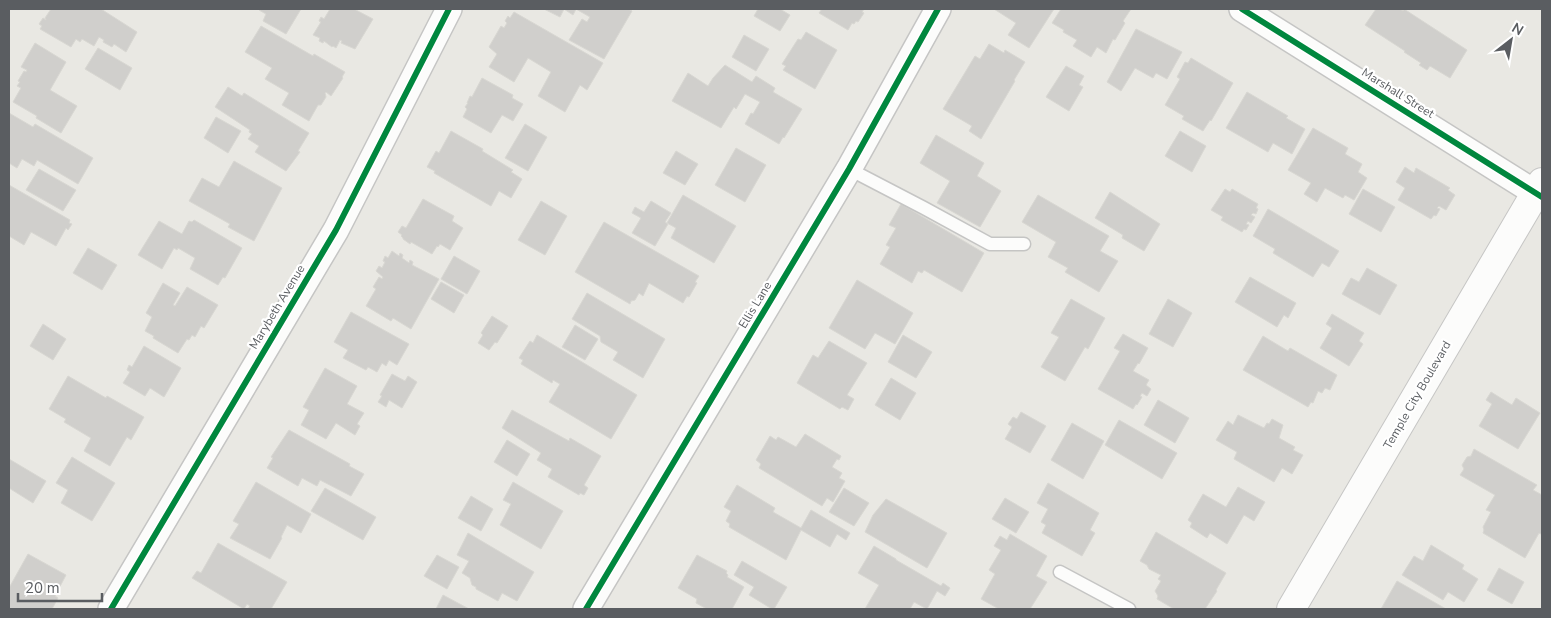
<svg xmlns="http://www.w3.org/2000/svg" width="1551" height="618" font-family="'Nunito Sans',sans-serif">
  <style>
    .building { fill: #d0cfcc; stroke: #d8d7d2 }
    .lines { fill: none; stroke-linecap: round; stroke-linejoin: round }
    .service-casing { stroke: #c5c5c4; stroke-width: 15 }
    .minor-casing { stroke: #c5c5c4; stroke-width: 28 }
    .secondary-casing { stroke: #c6c6c5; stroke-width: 30 }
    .service { stroke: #fcfcfb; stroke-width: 12 }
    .minor { stroke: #fcfcfb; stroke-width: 25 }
    .secondary { stroke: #fcfcfb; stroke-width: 28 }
    .cycleway-casing { stroke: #fff; stroke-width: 9 }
    .cycleway { stroke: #00873e; stroke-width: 6 }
    .labels { text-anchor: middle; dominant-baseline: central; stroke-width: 4.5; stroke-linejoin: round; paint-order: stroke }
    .street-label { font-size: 12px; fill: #5a5d61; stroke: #fff }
  </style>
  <rect width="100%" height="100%" fill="#e9e8e3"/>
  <path class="building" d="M51,9h50l36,23 -11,20 -12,-8 -2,3 -9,-5 1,-2 -5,-3 -5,9 -12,-7 -2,3 -4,-3 -5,8 -31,-18 2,-3 -3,-2 4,-6 3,2 -1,-2z
    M260,9h41l-15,25 -23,-13 3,-7 -7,-4z
    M330,9h24l19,10 -18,30 -14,-6 1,-2 -2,-1 -4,8 -3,-2 -1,1 -8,-6 -1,2 -4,-2 1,-3 -7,-3 8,-13 -2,-1 2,-4 3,2z
    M544,9h84l4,2 -28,48 -35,-19 13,-21 5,3 3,-5 -14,-8 -3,6 -9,-6 -4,8z
    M758,9h22l10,6 -10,16 -26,-15z
    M822,9h42l-2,3 2,1 -6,9 -2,-1 -2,3 -2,-1 -4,7 -29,-17z
    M994,9h60l-25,39 -21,-13 8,-12z
    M1061,9h70l-8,12 2,2 -10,17 -2,-1 -7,14 -9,-6 -6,10 -18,-11 4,-6 -14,-8 1,-2 -12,-7z
    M1376,9h24l3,2 1,-2 63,41 -17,28 -20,-12 -3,4 -8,-5 2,-2 -17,-11 1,-1 -40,-26z
    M514,12l89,51 -16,27 -7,-5 -15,27 -27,-16 13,-24 -23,-14 -14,24 -25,-15 8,-13 -8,-7 12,-21 3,2 3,-5 -2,-2 3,-5 2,2z
    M261,26l52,30 1,-2 31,18 -3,5 1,1 -12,18 -5,-4 -1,1 1,4 -5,8h-3l-9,16 -27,-16 7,-12 -24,-14 7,-11 -27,-16z
    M1136,29l46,23 -15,27 -11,-6 -3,5 -18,-10 -14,23 -14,-9z
    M806,32l31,18 -22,39 -32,-19 3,-4 -4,-2 16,-25 3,1z
    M744,35l25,14 -13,22 -24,-14z
    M35,43l31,19 -16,28 27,16 -16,27 -25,-15 1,-2 -24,-14 8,-14 -4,-2 3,-4 -2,-1 6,-10 2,1 1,-2 -6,-3z
    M989,44l15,9 1,-3 20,12 -11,18 1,1 -34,58 -12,-8 3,-5 -29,-17 32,-53 5,3z
    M98,48l34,20 -12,22 -35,-21z
    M1191,58l42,25 -22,38 -1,-1 -7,11 -21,-12 2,-3 -19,-11 15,-26 -3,-2 8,-15 3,1z
    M725,65l27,17 4,-6 19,12 -2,4 29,17 -18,29 -1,-1 -4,7 -34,-20 6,-11 2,1 7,-12 -15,-8 -9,15 -2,-2 -13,21 -49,-27 16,-28 20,13 5,-8z
    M1066,66l18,10 -5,9 4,2 -14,24 -23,-14z
    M482,78l31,17 -1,3 11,6 -10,17 -11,-6 -11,18 -28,-16 4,-8 -2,-2 3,-4h-1l3,-7 2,1z
    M228,87l14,9 2,-3 65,40 -11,18 2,1 -14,19 -31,-19 4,-6 -11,-7 4,-5 -3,-2 1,-2 -35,-23z
    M1247,92l41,24 -2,2 19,11 -13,25 -19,-11 -5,9 -42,-24z
    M9,113l24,14 2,-3 58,34 -15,26 -41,-24 -3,6 -12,-7 -5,9 -8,-5z
    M216,117l25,14 -13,22 -24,-15z
    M525,124l22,13 -19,34 -23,-13z
    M1313,128l35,20 -3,6 17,10 -4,8 9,6 -13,22 -9,-5 -2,3 -18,-10 -8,14 -13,-8 7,-11 -23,-13z
    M451,131l32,18 -1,2 31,19 -2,2 11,7 -11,19 -12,-7 -8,15 -57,-33 1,-2 -8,-4 9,-16 3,2z
    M1180,131l26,15 -14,26 -27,-16z
    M936,135l48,28 -7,13 24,15 -21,36 -43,-24 13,-22 -30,-18z
    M736,148l30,17 -21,37 -30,-17z
    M676,151l22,13 -13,21 -22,-12z
    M234,161l48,27 -28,53 -26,-14 2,-3 -41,-23 13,-23 17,9z
    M1405,167l9,6 2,-5 34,20 -2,2 7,5 -9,15 -7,-4 -2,2 3,1 -4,7 -2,-1 -3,4 -33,-19 7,-12 -9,-6z
    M39,169l37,21 -13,21 -37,-21z
    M9,185l61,35 -1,3 3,1 -4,6 -2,-2 -10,18 -25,-14 -7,13 -15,-9z
    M1225,189l5,3 2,-3 26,15 -2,4 2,1 -2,5 -3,-1 -2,2 4,2 -4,6 -3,-2 -2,3 3,1 -3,5 -2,-1 -2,3 -21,-12 2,-3 -12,-7z
    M1363,189l32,18 -14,25 -32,-18z
    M1110,192l50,32 -16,27 -22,-13 1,-3 -28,-17z
    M683,195l53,31 -22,37 -43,-25 5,-10 -9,-5z
    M1038,195l71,41 -9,15 18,10 -19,31 -34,-20 3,-4 -20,-11 8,-15 -34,-20z
    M423,199l31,17 -2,5 11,7 -13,22 -10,-6 -2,3 -1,-1 -5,8 -21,-12 -1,2 -7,-5v-1l-2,-2 1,-1 -4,-3 4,-6 4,2z
    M541,201l26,15 -22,39 -27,-15z
    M651,201l20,12 -6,9 3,2 -13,22 -23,-13 9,-15 -9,-5 3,-6 9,5z
    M901,204l83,49 -22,39 -38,-22 -2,3 -4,-2 -6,12 -32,-19 10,-17 -4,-2 10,-17 -7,-3z
    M1268,209l71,42 -10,16 -7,-4 -9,14 -40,-24 2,-4 -22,-13z
    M194,220l48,28 -17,30 -2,-1 -5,8 -28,-16 5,-11 -17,-10 -1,2 -3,-2 -12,21 -24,-14 21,-34 23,13 7,-13 3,1z
    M604,222l95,54 -4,6 2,1 -8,14 -2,-1 -4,7 -34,-20 -6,13 -4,-3 -4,7 -4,1 -1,3 -55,-32z
    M88,248l29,17 -15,25 -29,-17z
    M392,251l7,5 1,-3 3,2 -1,3 7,5 1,-3 3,2 -1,3 27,14 -28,50 -18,-11 -2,3 -25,-15 10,-17 -3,-2 6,-10 3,2 1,-2 -7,-6 3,-5 3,2 3,-6 -2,-1 2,-5 3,2z
    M454,256l26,15 -13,23 -26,-15z
    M1367,268l30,17 -17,30 -38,-21 9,-16 8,4z
    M1250,277l46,26 -8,15 -4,-3 -7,12 -42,-25z
    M857,280l56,33 -18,31 -20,-11 -10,16 -36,-21z
    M441,282l23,13 -10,18 -23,-14z
    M163,283l17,10 -7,12 2,1 12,-19 31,18 -14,23 -3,-2 -6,11 -3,-2 -3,5 -2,-1 -9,14 -25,-15 1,-2 -9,-5 7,-14 -6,-4z
    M587,293l78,46 -22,39 -30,-18 5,-8 -17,-10 -1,-6 -28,-17z
    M1071,299l34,19 -17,31 -3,-2 -20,34 -24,-14 18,-30 -8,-4z
    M1168,299l24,14 -19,34 -24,-13z
    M351,312l58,32 -12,21 -8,-5 -3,6 -4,-3 -5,9 -9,-5 -2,3 -23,-12 5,-8 -14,-8z
    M1332,314l32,19 -5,8 4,3 -14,22 -29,-18 12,-20 -6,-4z
    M492,316l16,10 -11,17 -2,-1 -6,8 -11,-7 5,-8 -2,-2z
    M43,324l23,15 -13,21 -23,-14z
    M575,325l23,14 -13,21 -23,-13z
    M1123,334l25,14 -9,16 -1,-1 -5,8 16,9 -3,5 5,4 -4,7 -5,-3 -2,3 2,1 -5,8 -1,-1 -3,5 -35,-20 22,-38 -6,-3z
    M537,335l100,60 -26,44 -62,-37 11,-18 -7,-4 -1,3 -31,-19 2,-4 -4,-2 11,-17 3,2z
    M903,335l29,17 -16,26 -28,-16z
    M1263,336l25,15 2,-3 47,27 -7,15 -5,-2 -3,5 -4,-2 -5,12 -2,-1 -3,5 -65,-37z
    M829,341l38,22 -20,32 7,4 -6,11 -6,-3 -2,2 -43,-26 16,-28 5,3z
    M144,346l37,22 -17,29 -14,-9 -5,8 -22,-13 7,-11 -3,-2 2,-5 3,2z
    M325,368l32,18 -10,18 17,9 -7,11 3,2 -5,9 -19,-12 -10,16 -25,-14 8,-15 -6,-3z
    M392,374l13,7 3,-5 9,6 -15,26 -13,-8 -3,7 -8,-5 4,-6 -2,-1z
    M68,376l38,22 1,-2 37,21 -13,23 -4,-3 -17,29 -26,-15 7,-13 -27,-16 2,-3 -17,-10z
    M891,378l25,15 -16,27 -25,-15z
    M1491,392l21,13 4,-7 24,15 -22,36 -39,-23 13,-22 -6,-4z
    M1158,400l31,18 -14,25 -31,-18z
    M512,410l57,31 1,-3 31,18 -17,29 4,3 -4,7 -4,-2 -1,2 -31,-18 4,-8 -15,-9 4,-7 -39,-25z
    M1021,412l25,14 -16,27 -25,-14 7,-12 -4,-3 5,-7 4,2z
    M1238,415l26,13 3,-5 2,1 3,-5 11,6 -4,13 16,9 -2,3 10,5 -11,19 -10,-6 -8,14 -40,-23 3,-7 -21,-12 12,-19 5,4z
    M1119,420l58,33 -15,26 -57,-34z
    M1072,423l32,18 -21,38 -32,-19z
    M289,430l61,34 -1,2 15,8 -13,22 -31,-16 -3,6 -15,-8 -4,8 -31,-18 6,-10 -2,-1z
    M805,434l36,22 -2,4 -2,-1 -5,8 10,6 -3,5 6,3 -12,21 -6,-4 -5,8 -63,-38 2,-4 -5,-4 14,-24 6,4 2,-3 18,10z
    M507,440l23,14 -13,22 -23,-14z
    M1474,449l63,36 -4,5 9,5v37l-1,2 -2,-1 -14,25 -42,-25 1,-3 -1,-3 8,-15 -5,-2 9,-15 -35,-20 4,-6 -2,-4 5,-8 4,-1z
    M72,457l43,26 -23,38 -31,-18 7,-13 -12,-7z
    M9,459l37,22 -13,22 -24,-15z
    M256,482l55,32 -10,19 -14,-8 -6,12 1,1 -12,21 -40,-21 9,-14 -6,-3z
    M513,482l50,29 -22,38 -41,-24 11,-21 -8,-4z
    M1048,483l51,30 -9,17 5,3 -13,23 -40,-23 4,-8 -5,-3 7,-13 -11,-6z
    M737,485l38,23 -2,4 28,16 10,-18 39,23 -4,7 -9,-6 -7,13 -29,-17 -15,30 -57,-33 1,-3 -4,-3 5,-10 -7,-4z
    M1238,487l27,15 -11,19 -10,-6 -17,29 -17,-11 -3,5 -17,-11 2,-4 -4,-3 15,-26 23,13z
    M325,488l51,29 -13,23 -52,-29z
    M844,488l25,15 -15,23 -25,-14z
    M471,496l22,13 -12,22 -23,-13z
    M1005,498l24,14 -13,21 -24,-14z
    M886,499l61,34 -20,35 -62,-36 8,-17z
    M1156,532l70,41 -10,17 1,1 -12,18h-31l-17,-10 1,-3 -3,-5 6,-10 -3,-2 3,-4 -12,-6 -2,-4 -7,-4z
    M468,533l66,39 -17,29 -15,-8 -4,8 -22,-12v-2l-4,-2 -2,-7 -8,-5 7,-12 -12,-6z
    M1010,534l37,22 -11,20 11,6 -17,27h-31l-18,-10 14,-25 -6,-4 12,-20 -7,-4 6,-10 7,4z
    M218,543l69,39 -16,27h-23l2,-3 -3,-2 -3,5 -52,-31 5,-7 4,2z
    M1431,545l33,20 -2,4 16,10 -14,23 -16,-10 -5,8 -41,-25 12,-19 9,5z
    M874,546l22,13v1l45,26 2,-3 7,5 -5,8 -8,-5 -10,18 -13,-7 -4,7h-45l14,-24 -21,-12z
    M28,554l38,21 -11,21 3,2 -6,11h-43v-21z
    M437,555l22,12 -12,22 -23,-13z
    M697,555l30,16 -1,2 2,2 -1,2 17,10 -12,22h-25l-11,-6 1,-4 -19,-11z
    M742,561l45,26 -13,22h-2l-23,-14 5,-8 -20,-12z
    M1499,568l25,14 -12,22 -25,-14z
    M1397,581l49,28h-65z
    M443,595l26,14h-33z"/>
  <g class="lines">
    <g class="service-casing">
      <path id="service" d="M849,169l75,39 66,36h34
        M1060,572l69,37"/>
    </g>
    <g class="minor-casing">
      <path id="minor" d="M1242,9l300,188
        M111,609l225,-379 113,-221
        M586,609l263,-440 89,-160"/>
    </g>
    <g class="secondary-casing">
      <path id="secondary" d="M1291,609l251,-427"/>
    </g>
    <use href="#service" class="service"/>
    <use href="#minor" class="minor"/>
    <use href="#secondary" class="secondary"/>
    <g class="cycleway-casing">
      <path id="cycleway" d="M1242,9l300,188
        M111,609l225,-379 113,-221
        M586,609l263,-440 89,-160"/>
    </g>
    <use href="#cycleway" class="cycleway"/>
  </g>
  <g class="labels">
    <g class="street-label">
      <text transform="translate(1398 93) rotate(32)">Marshall Street</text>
      <text transform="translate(755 305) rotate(-59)">Ellis Lane</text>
      <text transform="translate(277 307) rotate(-59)">Marybeth Avenue</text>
      <text transform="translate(1417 395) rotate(-60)">Temple City Boulevard</text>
    </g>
  </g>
  <rect width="1551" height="618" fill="none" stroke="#5a5d61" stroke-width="20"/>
  <g transform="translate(1511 40) rotate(31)" stroke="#ffffff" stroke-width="4" paint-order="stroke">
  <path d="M0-4L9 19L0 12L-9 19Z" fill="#5a5d61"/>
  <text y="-8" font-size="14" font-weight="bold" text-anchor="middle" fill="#5a5d61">N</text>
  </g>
  <path d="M18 593v8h84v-8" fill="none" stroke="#5a5d61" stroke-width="2.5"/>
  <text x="25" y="593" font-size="15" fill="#5a5d61" stroke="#ffffff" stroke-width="4" paint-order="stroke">20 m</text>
</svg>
